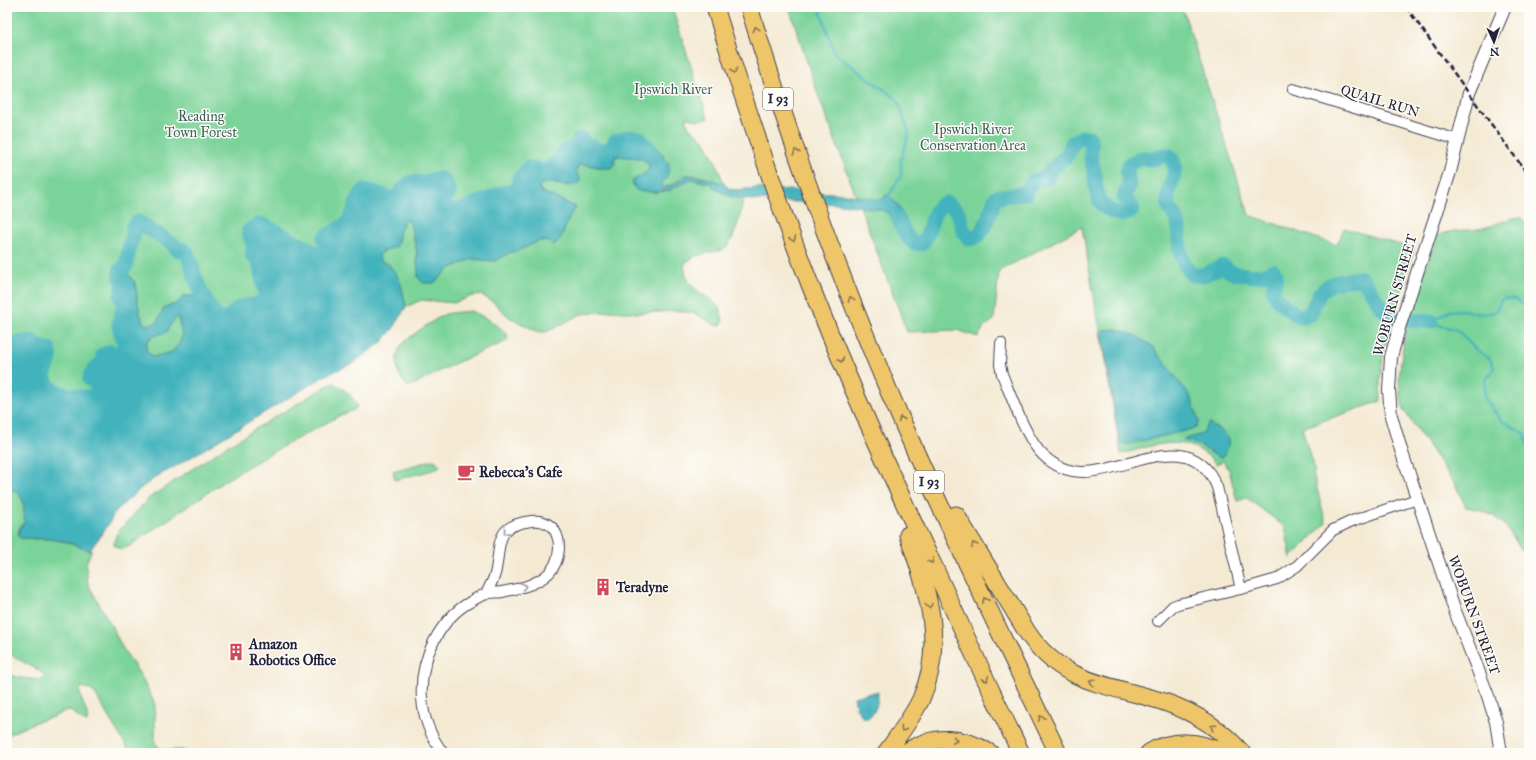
<svg xmlns="http://www.w3.org/2000/svg" width="1536" height="760" font-family="'IM FELL Great Primer',serif">
  <style>
    .green { fill: #7ad399; stroke: #4e7a6a }
    .water { fill: #43b3bc; stroke: #326a7c; fill-rule: evenodd }
    .lines { fill: none; stroke-linecap: round; stroke-linejoin: round }
    .stream { stroke: #43b3bc; stroke-width: 2.5 }
    .river { stroke: #43b3bc; stroke-width: 15 }
    .minor-casing { stroke: #424052; stroke-width: 12 }
    .tertiary-casing { stroke: #424052; stroke-width: 14 }
    .motorway-casing { stroke: #424052; stroke-width: 19 }
    .minor { stroke: #fff; stroke-width: 10 }
    .tertiary { stroke: #fff; stroke-width: 12 }
    .motorway { stroke: #eec569; stroke-width: 17 }
    .rail { stroke: #22223b; stroke-width: 2.5; stroke-dasharray: 6 3; stroke-linecap: butt }
    .oneway { stroke: #887452 }
    .oneway2 { stroke: #9c9ca7 }
    .labels { text-anchor: middle; dominant-baseline: central; stroke-width: 3; stroke-linejoin: round; paint-order: stroke }
    .shield { fill: #fdfcf7; stroke: #646373; stroke-width: 1 }
    .shield-label { font-size: 13px; font-weight: bold; fill: #22223b }
    .park-label { font-size: 14px; fill: #41605c; stroke: #fdfcf7 }
    .street-label { font-size: 14px; fill: #22223b; stroke: #fdfcf7 }
    .poi-label { font-size: 14px; font-weight: bold; fill: #22223b; stroke: #fdfcf7; text-anchor: start }
  </style>
  <rect width="100%" height="100%" fill="#fdfcf7"/>
  <filter id="ink" filterUnits="userSpaceOnUse"><feTurbulence type="fractalNoise" baseFrequency=".025" numOctaves="2"/><feDisplacementMap in="SourceGraphic" scale="8" xChannelSelector="R" yChannelSelector="G"/><feConvolveMatrix kernelMatrix="1 2 1 2 8 2 1 2 1" color-interpolation-filters="sRGB"/></filter>
  <filter id="wash" filterUnits="userSpaceOnUse"><feTurbulence type="fractalNoise" baseFrequency=".012" numOctaves="4" result="noise"/><feDisplacementMap in="SourceGraphic" scale="16" xChannelSelector="R" yChannelSelector="G"/><feGaussianBlur stdDeviation="0.9" result="paint"/><feColorMatrix in="noise" values="0 0 0 0 0 0 0 0 0 0 0 0 0 0 0 0 0 1.4 0 .05"/><feComposite in="paint" operator="in"/></filter>
  <g filter="url(#wash)">
    <rect width="100%" height="100%" fill="#f4ead4"/>
    <path class="green" d="M7,7h665l36,112 -9,1 -13,-2 2,8 16,14 12,22 8,22c-8,-3 -28,-10 -37,-9 -7,2 -15,12 -25,13l1,-34 -10,-9 -5,1 -7,-2 -2,-6 -2,2v4c-10,2 -19,-14 -26,5l-12,2 -9,-4 3,4 -3,5 -6,-4 -5,-12c-3,6 -6,9 -13,11 -5,7 -15,19 -24,21l-3,-3 -20,17 -3,5 -26,6 -35,15c-14,-7 -27,-13 -37,-25l-14,1 -7,10 -6,1 -17,-8 -19,12 -4,15 -4,5 -23,15 2,8 -4,8 -5,1 -9,-7 -43,-22 -8,-1 -8,7 4,14 -1,10 7,5 4,23 4,13 -3,7 -9,3 -5,-2c-13,4 -19,12 -31,15l-11,-12 -24,-12 -8,8 -11,3 -9,16 -11,2c-6,-7 -9,-32 -9,-41l-12,-2 -3,14 3,8 -5,22 5,16v8l-3,5 -11,-3 -7,11 -7,5 -6,11 6,5 2,6 -3,7c-14,1 -55,-2 -50,-24 0,-4 3,-8 5,-12l-5,-13h-5l-8,-7 -20,3 -5,-2z
      M789,7h393l67,208 88,30 7,-17 70,21 -30,101 -4,31 1,20 -79,27 13,44 -2,1 13,50 -35,35 -6,-31 -38,-29 -10,3 -8,-31 -6,-9 -7,3c-28,-33 -60,-19 -95,-10l-39,-227 -83,44 -5,49 -10,7 -6,10 -21,-7 -50,2 -90,-240z
      M615,156l26,2 7,5 1,6 -4,6 -12,5 7,11 15,1 13,-1 22,-12 21,4c7,10 21,14 32,16 -1,13 -9,45 -20,51l-28,6 -10,7c-1,5 0,8 1,12 5,18 25,20 34,34 2,4 2,9 3,13l-2,3 -4,1 -21,-12 -16,-3 -43,2 -24,-2 -32,3 -24,13 -11,5h-8l-29,-15 -17,-16 -11,-6 -9,1 -18,7 -33,-3 -15,7 -4,-18 -13,-25 -8,-3 -2,-5 3,-4 15,-6 3,-16 4,-9 5,-1c6,14 8,31 8,45l17,18 15,-14 23,-10 23,2 16,-9 6,-1 22,-10h8l16,-8 7,-17 6,-9 -34,-15 -3,-4 1,-3 4,-3 23,4 11,-20 5,-2 20,4 11,-3z
      M1513,218h8l8,8v337c-19,-30 -24,-50 -63,-56l-11,-23 -51,-73 -4,-17 -1,-18 6,-43 31,-96c10,-8 34,-6 47,-9 10,-2 20,-7 30,-10z
      M471,311c14,6 26,13 36,23l1,5 -3,3 -47,20 -43,22 -8,2c-10,-9 -14,-28 -6,-40 5,-7 36,-29 45,-32 8,-2 17,-2 25,-3z
      M177,317l3,7 2,12 -3,8 -7,8 -19,5 -7,-8c-1,-15 14,-12 21,-20 5,-4 5,-9 10,-12z
      M334,383c9,5 20,14 23,24l-3,3 -15,6 -63,34 -47,28 -101,69 -8,2 -6,-4v-4l3,-8 32,-35 76,-51 105,-63z
      M433,460l3,1 4,5 -7,4 -38,10 -2,-9z
      M7,489c20,1 15,18 18,32l-5,6 12,12c26,-1 35,3 59,12l-5,13 2,20 23,41 11,22 17,26 14,27 2,6v36c8,15 25,3 34,11h-58l-24,-38 -12,-22 -6,-4 -8,-2c-5,10 9,23 6,35 -8,-2 -12,-10 -20,-12l-14,7 -17,5 -29,13v-61l14,4 21,2 3,-3 -5,-6 -33,-18z"/>
    <path class="water" d="M627,137h5l-1,7h6v-6h3l1,6h5l2,2 5,-1 10,9 1,5 5,4c0,9 -1,14 -7,20v5c8,-1 19,-7 24,-13l24,4 14,5 6,5 5,1 22,-2 89,6 29,5h8l4,-5c14,11 18,24 21,41l-7,2 -12,-23 -7,-4 -41,-6 -89,-4 -22,-4 -16,-9 -3,-4 -21,-4 -20,11 -15,2 -15,-1 -4,-1 -4,-8c4,-6 11,-5 17,-13l-1,-6 -7,-5 -26,-2 -1,9 -3,3h-8l-20,-4 -5,2 -2,5 5,10 -1,2c-13,7 -28,-5 -40,2l-1,3 3,4 34,15c-2,3 -5,7 -7,11 -5,10 -6,22 -16,27l-6,-4h-8l-22,10 -6,1 -16,9 -23,-2 -23,10 -15,14h-11l-5,-6 -1,-26 -8,-31 -5,1 -4,9 -3,16 -15,6 -3,4 2,5c19,8 21,27 25,46l-11,19 -13,16 -29,21 -30,14 -145,88 -22,12 -16,12 -25,23 -5,10 -19,27v2c-13,-5 -26,-11 -40,-12 -10,-1 -21,0 -31,-1l-2,-3 2,-8 5,-6c-3,-14 2,-30 -18,-32v-147l5,2 20,-3 8,7 9,1c4,12 -2,14 -4,24 -5,22 36,25 50,24l3,-7 -2,-6 -6,-5c1,-8 6,-12 13,-16v-8l7,-3 11,3 3,-5v-8l-5,-16 5,-22 -3,-8 4,-21 3,-1 8,10c0,9 3,34 9,41l11,-2 9,-16 11,-3 8,-8h13l22,24c12,-3 19,-11 31,-15l5,2 4,-4 5,1 3,-7 -4,-13 -4,-22 -7,-6 1,-10 -4,-15 8,-6 8,1 43,22 9,7 5,-1 4,-8 -2,-8c8,-6 23,-11 27,-21 6,-11 4,-18 14,-27 11,1 22,10 32,8 5,-7 8,-13 18,-13l9,9 14,10 17,8 47,-19 14,-2 2,-1 1,-11 9,-11h7l7,4c9,-2 19,-14 24,-21l6,-2 8,-9 1,-1 3,4 -1,5 1,4 6,4 3,-5 -3,-4 2,-1 7,5 12,-2 4,-8 9,-2zM177,317l3,7 2,12 -3,8 -7,8 -19,5 -7,-7c-1,-15 11,-14 20,-18l7,-11z
      M1115,329l20,6 17,11 36,47 4,7 7,21 -3,7 -66,16h-5l-5,-2 -18,-110 1,-2z
      M1209,423c10,8 24,10 18,27 -2,4 -2,6 -6,8l-3,-1 -19,-12 -16,-5 19,-6z
      M874,692h4c0,11 -1,19 -10,26h-5l-7,-11 -2,-10z"/>
    <g class="lines">
      <path class="stream" d="M819,7l16,47 63,46 11,33 -8,27v15l-13,23
        M1431,321l11,5 13,3 6,5 14,15 15,10 4,8 -3,7 -6,6 -1,17 17,23 24,14 4,19
        M1432,321l17,-10 15,-1 15,4 13,-1 4,-2 5,-11 4,-2 9,1 15,9"/>
      <path class="river" d="M898,218c5,11 9,26 23,26 12,-11 8,-36 25,-41l12,9 6,20 5,7c18,-1 20,-30 27,-42l30,-4 4,-9 3,-3 14,-3 5,-9 15,-14 6,-13 9,-5h7c4,5 2,12 2,18 0,6 3,12 3,18 3,21 1,35 26,41 4,1 11,-1 13,-5l-9,-12 5,-12 -2,-14 2,-7 13,-6 13,1 8,-4h5c16,12 -2,31 0,46 0,9 8,14 10,22 2,4 1,8 1,12 0,14 3,31 14,40h11l18,-9 4,2 4,4c10,2 23,5 32,3 5,-1 7,-4 12,-4l2,4c0,5 -3,11 -3,16 1,8 21,23 28,26l9,-3 9,-20 9,-8 9,-4 24,-4c9,9 14,21 22,31 9,12 35,12 48,12
        M7,342l5,2 20,-3 8,7 9,1c4,12 -2,14 -4,24 -4,22 36,25 50,24l3,-7 -2,-6 -6,-5c1,-8 6,-12 13,-16v-8l7,-3 11,3 3,-5v-8l-5,-16 5,-22 -3,-8 3,-14 -4,-6v-6l6,-4 4,-22 3,-7v-11l5,-4 35,22 5,6h7c6,9 7,19 11,29 5,15 13,29 23,41l9,-2 11,-10 11,-3 5,2 4,-4 5,1 3,-7 -4,-13 -4,-23 -7,-5 1,-10 -4,-15 8,-6 8,1 55,29 6,-9 -2,-8c8,-6 23,-11 27,-21 6,-11 4,-18 14,-27 11,1 21,10 32,8l7,-10 8,-6 15,1c12,-9 20,-4 22,10l-4,4 -6,-5 -3,-5 -5,-1 -3,4c3,13 16,16 27,22l47,-19 14,-2 2,-1 1,-11 9,-11h7l7,4c9,-2 19,-14 24,-21 7,-2 10,-5 13,-11l2,-1 3,4 -2,5 2,4 6,4 3,-5 -3,-4 2,-1 7,5 12,-2 4,-8 9,-2 3,-2h5l-1,7h6v-6h3l1,6c8,1 10,7 14,13"/>
    </g>
  </g>
  <g filter="url(#ink)">
    <g class="lines">
      <g class="minor-casing">
        <path id="minor" d="M1293,89l165,51
          M1001,343l-1,22 2,9c9,22 25,68 43,83 10,9 24,15 39,15 45,0 107,-48 133,15l24,102
          M1158,621l15,-15 5,-2 71,-17 28,-8 20,-13 36,-36 19,-9 65,-22
          M443,753c-25,-33 -28,-75 -9,-112 9,-17 20,-30 36,-39 5,-3 11,-7 17,-8 4,-2 10,-1 15,-2 15,-3 35,-7 47,-19 17,-18 13,-56 -18,-52 -39,5 -29,25 -36,53 -2,7 -6,13 -9,20"/>
      </g>
      <g class="tertiary-casing">
        <path id="tertiary" d="M1501,753l-5,-31 -8,-26 -33,-85 -54,-161 -10,-34 -2,-26 2,-33 8,-29 51,-156 19,-79 36,-86"/>
      </g>
      <g class="motorway-casing">
        <path id="motorway" d="M715,7c29,94 60,188 96,280 38,96 80,189 124,282 28,62 56,123 86,184
          M749,7c45,146 97,290 160,430 47,107 99,211 149,316
          M956,515l71,117c36,54 85,52 140,71 29,10 55,27 75,50
          M886,753c12,-17 26,-35 35,-54 25,-56 6,-110 -13,-164
          M905,753c27,-19 58,-17 85,0
          M1149,753c22,-14 51,-13 73,0"/>
      </g>
      <use href="#minor" class="minor"/>
      <use href="#tertiary" class="tertiary"/>
      <use href="#motorway" class="motorway"/>
      <path class="rail" d="M1406,7l123,169"/>
    </g>
    <defs><path id="oneway-chevron" d="M-2-3.5L2.5 0L-2 3.5" fill="none" stroke-width="1.6" stroke-linecap="round" stroke-linejoin="round"/></defs>
    <g class="oneway">
      <use href="#oneway-chevron" transform="translate(756 29) rotate(-107)"/>
      <use href="#oneway-chevron" transform="translate(734 71) rotate(73)"/>
      <use href="#oneway-chevron" transform="translate(796 152) rotate(-109)"/>
      <use href="#oneway-chevron" transform="translate(793 239) rotate(70)"/>
      <use href="#oneway-chevron" transform="translate(851 299) rotate(-111)"/>
      <use href="#oneway-chevron" transform="translate(841 360) rotate(67)"/>
      <use href="#oneway-chevron" transform="translate(901 419) rotate(-113)"/>
      <use href="#oneway-chevron" transform="translate(974 545) rotate(-121)"/>
      <use href="#oneway-chevron" transform="translate(931 561) rotate(65)"/>
      <use href="#oneway-chevron" transform="translate(985 600) rotate(-115)"/>
      <use href="#oneway-chevron" transform="translate(929 606) rotate(82)"/>
      <use href="#oneway-chevron" transform="translate(986 679) rotate(65)"/>
      <use href="#oneway-chevron" transform="translate(1092 682) rotate(-162)"/>
      <use href="#oneway-chevron" transform="translate(1041 718) rotate(-115)"/>
      <use href="#oneway-chevron" transform="translate(1213 727) rotate(-145)"/>
      <use href="#oneway-chevron" transform="translate(903 729) rotate(125)"/>
      <use href="#oneway-chevron" transform="translate(955 740) rotate(7)"/>
    </g>
    <g class="oneway2">
      <use href="#oneway-chevron" transform="translate(506 532) rotate(132)"/>
      <use href="#oneway-chevron" transform="translate(524 586) rotate(-17)"/>
    </g>
  </g>
  <defs>
    <g id="cafe-bare" transform="scale(1.38)"><path d="M-5.5-4.5H6V0H3Q3 3.5 0 3.5H-2.5Q-5.5 3.5-5.5 0ZM3-3.2v2h1.7v-2ZM-6 4.5H4V6H-6Z" fill="#d1495b" stroke="#fdfcf7" stroke-width="2.5" paint-order="stroke"/></g>
    <g id="building-bare" transform="scale(1.38)"><path d="M-4-6H4V6H1V3H-1V6H-4ZM-2.5-4.3h1.7v1.8h-1.7ZM.8-4.3h1.7v1.8H.8ZM-2.5-1h1.7V.8h-1.7ZM.8-1h1.7V.8H.8Z" fill="#d1495b" stroke="#fdfcf7" stroke-width="2.5" paint-order="stroke"/></g>
  </defs>
  <g fill-rule="evenodd">
    <use href="#cafe-bare" x="466" y="472"/>
    <use href="#building-bare" x="603" y="587"/>
    <use href="#building-bare" x="236" y="652"/>
  </g>
  <g class="labels">
    <g class="shield">
      <rect x="763" y="88" width="30" height="22" rx="3"/>
      <rect x="914" y="471" width="30" height="22" rx="3"/>
    </g>
    <g class="shield-label">
      <text x="778" y="99">I 93</text>
      <text x="929" y="482">I 93</text>
    </g>
    <g class="park-label">
      <text x="673" y="89">Ipswich River</text>
      <text x="201" y="116">Reading<tspan x="201" dy="16">Town Forest</tspan></text>
      <text x="973" y="129">Ipswich River<tspan x="973" dy="16">Conservation Area</tspan></text>
    </g>
    <g class="street-label">
      <text transform="translate(1380 101) rotate(17)">QUAIL RUN</text>
      <text transform="translate(1395 295) rotate(-74)">WOBURN STREET</text>
      <text transform="translate(1474 615) rotate(70)">WOBURN STREET</text>
    </g>
    <g class="poi-label">
      <text x="479" y="472">Rebecca's Cafe</text>
      <text x="616" y="587">Teradyne</text>
      <text x="249" y="644">Amazon<tspan x="249" dy="16">Robotics Office</tspan></text>
    </g>
  </g>
  <rect width="1536" height="760" fill="none" stroke="#fdfcf7" stroke-width="24"/>
  <g transform="translate(1494 42) rotate(177)" stroke="#fdfcf7" stroke-width="3" paint-order="stroke">
  <path d="M0-3L7 15L0 10L-7 15Z" fill="#22223b"/>
  <text y="-6" font-size="11" font-weight="bold" text-anchor="middle" fill="#22223b">N</text>
  </g>
</svg>
